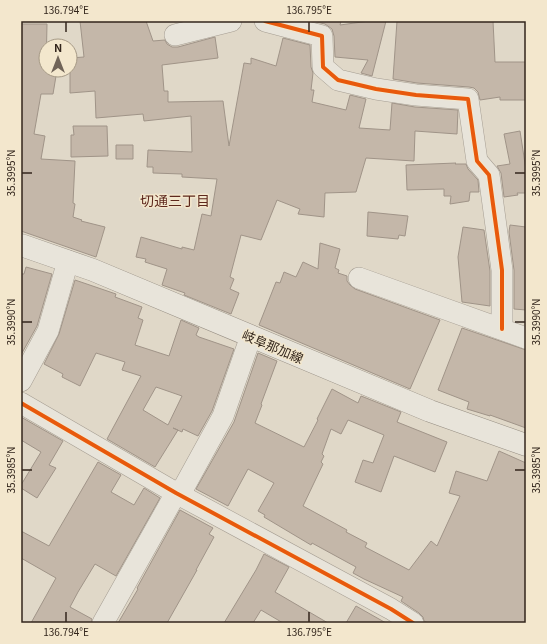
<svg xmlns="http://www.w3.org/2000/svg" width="547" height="644" font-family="Georgia,'Noto Sans JP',serif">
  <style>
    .building { fill: #c4b7a9; stroke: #a09488; fill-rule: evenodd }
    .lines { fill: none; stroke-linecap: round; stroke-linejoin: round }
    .minor-casing { stroke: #a59d92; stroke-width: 22 }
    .secondary-casing { stroke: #958d82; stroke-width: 23 }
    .minor { stroke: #e8e4da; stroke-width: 21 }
    .secondary { stroke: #e8e4da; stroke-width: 22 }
    .cycleway-casing { stroke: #f3e7cd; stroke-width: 6 }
    .cycleway { stroke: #e8590c; stroke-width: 4 }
    .ticks { fill: none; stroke: #33261c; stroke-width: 1.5 }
    .labels { text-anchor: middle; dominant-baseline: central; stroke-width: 3; stroke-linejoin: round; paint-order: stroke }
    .street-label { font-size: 13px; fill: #33261c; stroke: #f3e7cd }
    .neighbourhood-label { font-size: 14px; fill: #5e281d; stroke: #f3e7cd }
    .neatline { fill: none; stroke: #33261c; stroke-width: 1.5 }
    .ticks-label { font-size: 10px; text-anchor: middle; fill: #33261c }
  </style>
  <rect width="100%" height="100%" fill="#e0d8c8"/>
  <path class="building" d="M80,21h66l7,20 12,-1 2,4 5,3h6l37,-10 3,21 -56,7 2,26h4v11l55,-1 6,45 15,-83 7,1v-6l25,8 7,-28 27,7 1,22 2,6 -2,17h3l-2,12 34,8 4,-15 16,4 -7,29 31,2 2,-27 23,4 43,3 -1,24 -42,-3 -1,30 -48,-3 -10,34 -31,1 -1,24 -26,-3 2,-5 -23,-9 -16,40 -20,-5 -11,42 4,2 -4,10 9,4 -8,21 -47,-19 1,-2 -23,-8 5,-16 -22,-7 1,-3 -10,-2 5,-20 41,12v-2l12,3 8,-36 9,2 6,-37 -35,-2v-3l-29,-1v-6h-6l1,-17 44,2 -1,-36 -47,5 -1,-7 -47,4 -1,-27 -25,2v-35l14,-1z
    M312,21h29l-1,4 29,-4h17l-14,55 -11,-3 7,-13 -33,-3 -1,-21 -2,-7 -7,-5z
    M397,21h96l2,41h31v38h-26v-3l-20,3 -2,-8 -4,-4 -5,-1 -52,-4 -24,-4z
    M21,24h26l-1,46h11l-4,24h-12l-7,40 11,2 -4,23 34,2 -2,42 2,1 -2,13 9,3 -1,1 24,6 -9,30 -75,-26z
    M73,126h34l1,30 -37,1v-22h3z
    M520,131l6,39v23h-9l1,2 -14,2 -3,-24 -4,-7 13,-2 -6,-30z
    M116,145h17v14h-17z
    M456,163l-1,1h11l2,5 10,11 1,12h-9l-1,9 -19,3 1,-8h-7v-7l-37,1 -1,-25z
    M368,212l40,4 -3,20 -6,-1 -1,4 -31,-3z
    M510,225l16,2v83l-12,-1v-39l-5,-38z
    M463,227l21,3 6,41v35l-28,-4 -4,-45z
    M320,243l20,6 -5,19 4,2 -1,3 9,3v5l3,4 5,4 85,31 -30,69 -151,-64 17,-43 4,1 4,-11 12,5 7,-15 15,7z
    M26,267l26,7 -15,52 -15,27h-1v-79h3z
    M75,280l41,14 -1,3 27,10 -4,11 5,2 -8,25 34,11 12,-36 18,8 -3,7 3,2 35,12 -22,62 -14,25 -15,-7 -1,3 -9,-4 5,2 -23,37 -48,-28 34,-63 -19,-6 3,-8 -29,-9 -16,33 -18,-9 1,-3 -19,-10 15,-30zM156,387l26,9 -14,29 -25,-15z
    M462,328l64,22v78l-36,-13v1l-23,-7 2,-7 -31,-12z
    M258,353l19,8 -16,43 1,1 -7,18 49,24 14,-27 -1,-1 15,-30 26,14 3,-7 40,16 -4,10 50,20 -12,30 -41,-16 -13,36 -26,-10 8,-22 10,3 11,-28 -36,-15 -7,14 -10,-5 -9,25 2,2 -3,6 2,2 -20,42 44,24 -1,2 21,11 -2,4 44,23 22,-29 6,5 23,-50 -11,-3 7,-22 31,10 12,-30 27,12v160h-98l-4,-2 -1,-4 -4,-4 -18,-12 2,-4 -39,-18 -11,-6 3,-6 -44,-24 -1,2 -47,-28 1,-2 -7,-4 16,-28 -26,-14 -20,37 -32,-17 38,-67z
    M21,417l42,24 -14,24 7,3 -19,30 -16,-10v-3l20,-33 -20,-12z
    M98,462l23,13 -10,17 23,13 10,-17 16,10 -44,78 -21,-12 -17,28 -8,15 22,12 -1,4h-60l25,-45 -35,-20v-27l28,15z
    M180,510l33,18 -4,6 5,3 -18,33h1l-30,53h-49l20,-34 -1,-1z
    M264,554l25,13 -14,25 53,31h-45l-22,-13 -8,13h-29l32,-53z
    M356,606l30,17h-40z"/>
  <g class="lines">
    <g class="minor-casing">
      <path id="minor" d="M265,21l57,15 1,31 15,13 38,9 40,6 52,4 9,62 12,14 13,95v59
        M175,35l56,-14
        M359,278l167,60
        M21,381l27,-50 20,-70
        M21,403l155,90 215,116 22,14
        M103,623l73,-130 8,-6 39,-71 28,-80"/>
    </g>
    <g class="secondary-casing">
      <path id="secondary" d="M21,245l72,25 337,141 96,34"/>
    </g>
    <use href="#minor" class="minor"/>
    <use href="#secondary" class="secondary"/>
    <g class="cycleway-casing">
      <path id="cycleway" d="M265,21l57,15 1,31 15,13 38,9 40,6 52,4 9,62 12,14 13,95v59
        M21,403l155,90 215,116 22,14"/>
    </g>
    <use href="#cycleway" class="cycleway"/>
  </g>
  <path class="ticks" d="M66,22v10M309,22v10M22,173h10M515,173h10M22,322h10M515,322h10M22,470h10M515,470h10M66,612v10M309,612v10"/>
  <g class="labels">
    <g class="street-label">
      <text transform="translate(273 346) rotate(23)">岐阜那加線</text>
    </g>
    <g class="neighbourhood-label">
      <text x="175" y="200">切通三丁目</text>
    </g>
  </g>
  <rect width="547" height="644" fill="none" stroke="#f3e7cd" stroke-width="44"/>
  <g transform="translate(58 58)"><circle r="19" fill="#f3e7cd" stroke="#a69a86"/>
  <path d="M0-3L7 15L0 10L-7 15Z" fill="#706458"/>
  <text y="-6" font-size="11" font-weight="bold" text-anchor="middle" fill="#33261c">N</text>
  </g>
  <rect x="22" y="22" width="503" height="600" class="neatline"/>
  <g class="ticks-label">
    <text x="66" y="14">136.794°E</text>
    <text x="309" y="14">136.795°E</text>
    <text transform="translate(11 173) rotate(-90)" y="4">35.3995°N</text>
    <text transform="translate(536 173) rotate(-90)" y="4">35.3995°N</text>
    <text transform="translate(11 322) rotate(-90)" y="4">35.3990°N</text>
    <text transform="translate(536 322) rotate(-90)" y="4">35.3990°N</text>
    <text transform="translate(11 470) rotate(-90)" y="4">35.3985°N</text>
    <text transform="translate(536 470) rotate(-90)" y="4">35.3985°N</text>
    <text x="66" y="636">136.794°E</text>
    <text x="309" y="636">136.795°E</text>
  </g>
</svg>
